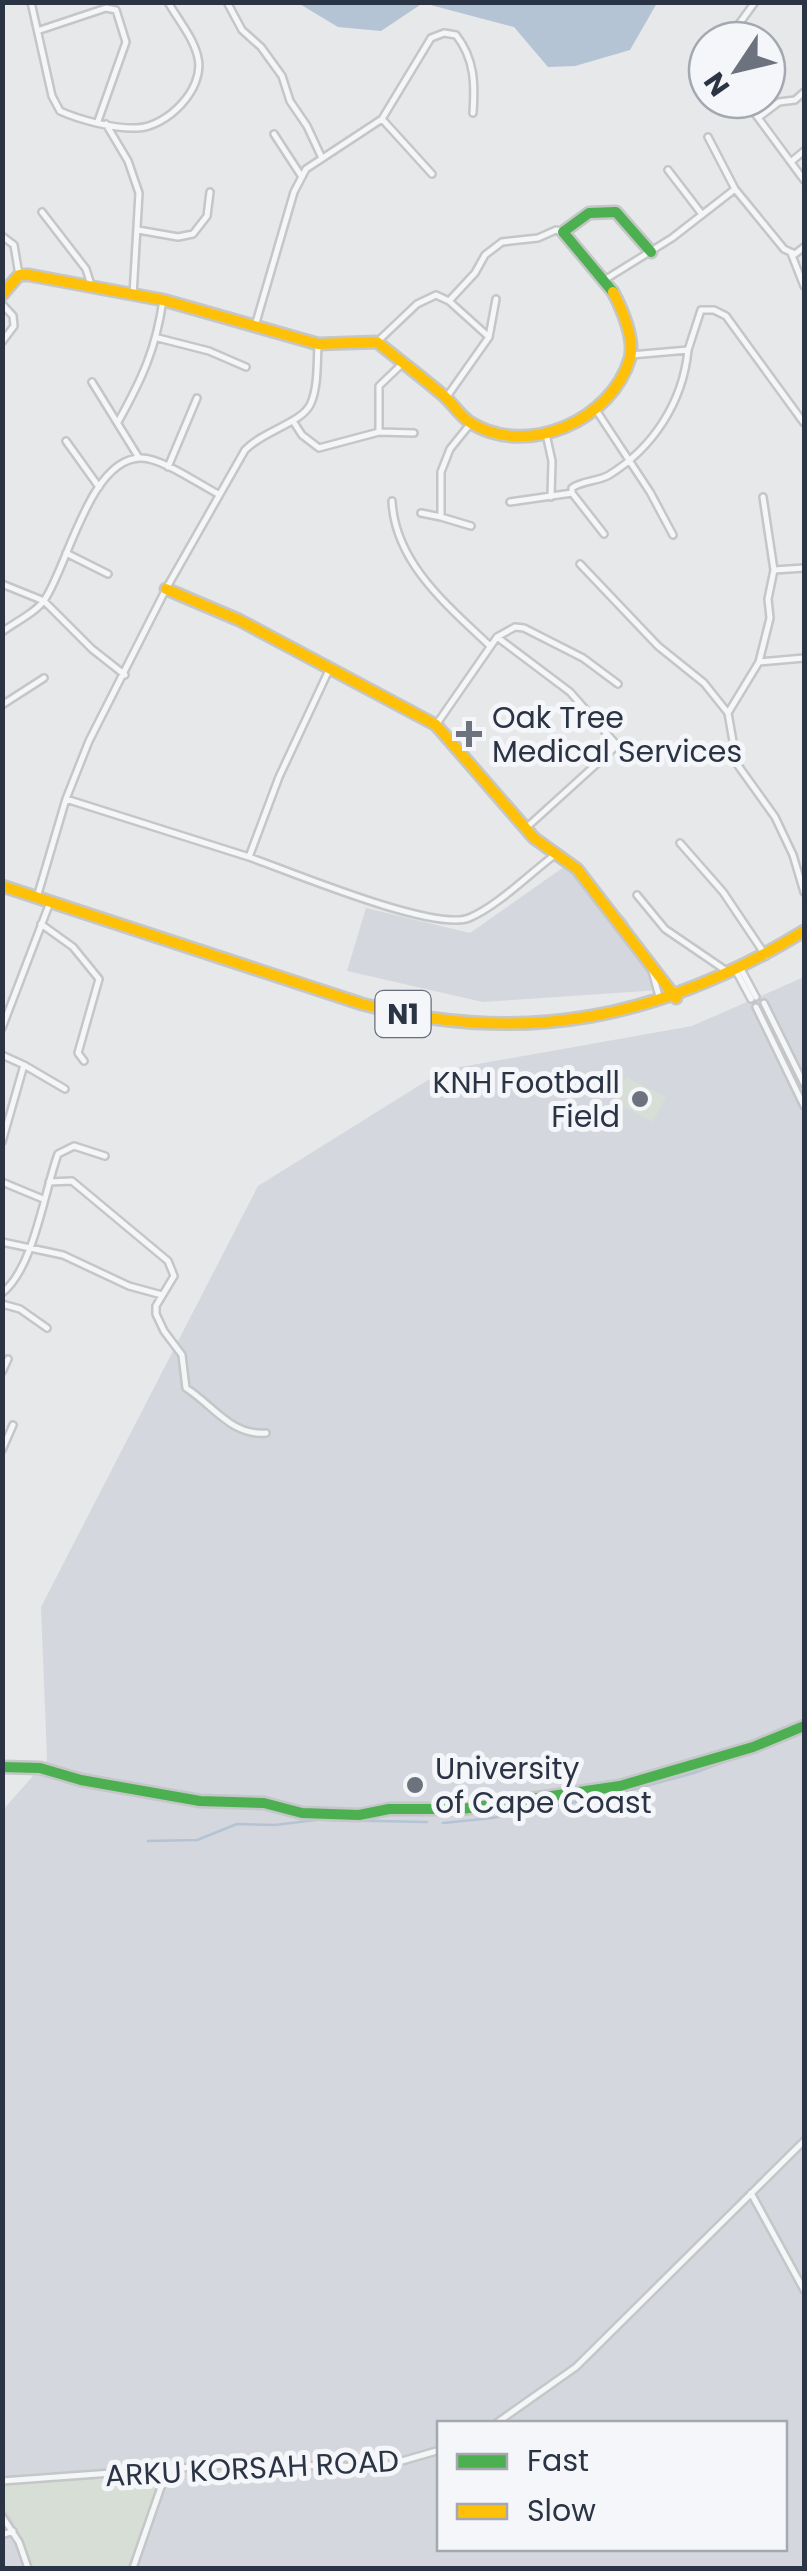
<svg xmlns="http://www.w3.org/2000/svg" width="807" height="2571" font-family="Poppins,sans-serif">
  <style>
    .built { fill: #d4d7dd; fill-rule: evenodd }
    .green { fill: #d6ded6 }
    .water { fill: #b4c4d5 }
    .lines { fill: none; stroke-linecap: round; stroke-linejoin: round }
    .stream { stroke: #b4c4d5; stroke-width: 2.5 }
    .street-casing { stroke: #c4c6c8; stroke-width: 10 }
    .fast-casing { stroke: #c4c6c8; stroke-width: 15 }
    .slow-casing { stroke: #c4c6c8; stroke-width: 15 }
    .street { stroke: #f5f6f7; stroke-width: 5 }
    .fast { stroke: #4caf50; stroke-width: 10 }
    .slow { stroke: #ffc107; stroke-width: 10 }
    .poi-dot { fill: #6c737f; stroke: #f4f6f9; stroke-width: 4 }
    .labels { text-anchor: middle; dominant-baseline: central; stroke-width: 10; stroke-linejoin: round; paint-order: stroke }
    .shield { fill: #f4f6f9; stroke: #676e7b; stroke-width: 2.5 }
    .shield-label { font-size: 28px; font-weight: bold; fill: #2b3445 }
    .poi-label { font-size: 30px; fill: #2b3445; stroke: #f4f6f9; text-anchor: start }
    .street-label { font-size: 30px; fill: #2b3445; stroke: #f4f6f9 }
  </style>
  <rect width="100%" height="100%" fill="#e6e8ea"/>
  <path class="built" d="M571,862l56,58 33,70 -177,12 -136,-31 19,-63 104,25z
    M804,977v1591h-801l-1,-757 45,-51 -6,-153 217,-421 186,-116 248,-44zM440,2424h344v124h-344z"/>
  <path class="green" d="M626,1077l40,20 -13,25 -39,-20z
    M144,2474l16,1v7l-29,86h-99l-21,-52 -8,-8 -1,-23z"/>
  <path class="water" d="M298,3l359,-1v1l-27,47 -55,16 -27,1 -34,-40 -91,-24 -42,28 -43,-4z"/>
  <g class="lines">
    <path class="stream" d="M620,1793l74,-20 110,-41
      M327,1820l100,2
      M443,1823l49,-5 121,-23
      M148,1841l49,-1 40,-16 38,1 41,-5"/>
    <g class="street-casing">
      <path id="street" d="M31,2l21,94 8,15c20,9 54,18 77,17 30,-1 68,-39 61,-70 -4,-20 -20,-38 -30,-56
        M227,2l15,28 19,17 21,29 8,25 17,25 14,30
        M40,30l66,-22 10,2 10,32 -28,79
        M739,40l-5,-9 21,-29
        M767,62l11,-10
        M745,100l59,80
        M759,117l20,-15 16,-2 9,-8
        M382,119l50,55
        M106,124l22,37 11,32 -6,102
        M274,134l28,43
        M708,137l27,52
        M792,161l12,-10
        M668,170l33,43
        M42,212l44,57 6,19
        M138,230l40,7 15,-3 14,-18 3,-24
        M2,236l12,9 5,30
        M791,253l13,33
        M606,279l66,-41 63,-49 49,60 11,5 9,-7
        M449,301l26,-28 10,-18 17,-13 36,-4 18,-8 7,2
        M2,304l11,12 1,10 -12,16
        M255,326l39,-134 12,-23 76,-50 49,-81 13,-5 12,2c19,24 19,50 17,78
        M158,338l51,13 37,16
        M377,342l40,-38 19,-9 13,6 40,36
        M688,350l13,-40h13l12,6 78,107
        M402,364l-23,22v46l35,1
        M92,382l47,76
        M446,398l43,-61 7,-38
        M596,410l54,82 23,43
        M293,421l9,14 17,13 60,-16
        M118,422c24,-43 38,-73 45,-122
        M546,434l6,27 -1,36
        M66,441l33,46
        M168,467l29,-69
        M763,497l11,73 -6,29 2,19 -11,44 -31,51 9,51 38,53 18,38 11,37
        M392,501c3,62 56,105 98,145
        M510,502l62,-9
        M421,513l20,4v-45l9,-23 21,-26
        M441,517l30,9
        M604,534l-32,-41v-5c11,-8 25,-6 37,-13 44,-27 74,-73 79,-125l-57,5
        M66,553l42,21
        M580,564l78,82 46,37 24,30
        M774,570l30,-2
        M2,584l42,17 48,48 33,26
        M2,632c13,-10 35,-20 43,-33 23,-34 45,-141 96,-141 21,0 58,26 77,36
        M497,637l73,55 45,51 -3,7 -86,78
        M759,662l45,-4
        M2,705l42,-27
        M436,725l61,-88 18,-10 9,1 59,30 35,26
        M66,799l183,58 30,-80 50,-107
        M680,843l43,49 43,64
        M249,857c40,14 185,75 220,61 29,-12 61,-45 87,-64
        M38,894l28,-95 23,-58 77,-152 79,-139c19,-20 58,-27 66,-47 7,-16 6,-40 7,-58
        M637,895l28,34 63,43
        M41,924l32,23 26,32 -21,74 6,8
        M741,969l15,28
        M652,971l8,29
        M736,971l15,28
        M764,1003l40,81
        M756,1007l48,99
        M2,1028l47,-123
        M2,1055l22,10 -22,77
        M24,1065l41,24
        M2,1182l41,17
        M49,1182l23,-1 96,80 6,15 -18,30v8l8,17 18,24 4,33c27,17 45,48 80,45
        M2,1242l61,13 66,31 33,9
        M2,1293c32,-25 42,-101 56,-139l16,-8 31,10
        M2,1304l18,5 27,19
        M2,1372l6,-13
        M2,1450l11,-25
        M751,2193l53,97
        M495,2424l81,-57 228,-226
        M2,2481l233,-17 146,3 59,-17
        M2,2516l17,26 9,26
        M2,2535l11,-4
        M133,2568l35,-101"/>
    </g>
    <g class="fast-casing">
      <path id="fast" d="M613,292l-50,-60 26,-19 27,-1 35,40
        M2,1767l38,1 41,12 119,21 64,2 38,10 57,2 30,-6h73l158,-23 133,-39 51,-21"/>
    </g>
    <g class="slow-casing">
      <path id="slow" d="M2,295l17,-20h10l134,25 155,44 59,-2c22,18 45,35 67,54 9,8 17,21 27,27 57,35 141,-3 159,-65 5,-19 -8,-49 -17,-66
        M166,589l73,31 197,105 98,113 43,31 99,129
        M2,886l360,118c162,43 301,14 442,-73"/>
    </g>
    <use href="#street" class="street"/>
    <use href="#fast" class="fast"/>
    <use href="#slow" class="slow"/>
  </g>
  <g class="poi-dot">
    <path d="M464 719h10v10h10v10h-10v10h-10v-10h-10v-10h10z"/>
    <circle cx="640" cy="1099" r="10"/>
    <circle cx="415" cy="1785" r="10"/>
  </g>
  <g class="labels">
    <rect class="shield" x="375.5" y="991" width="55" height="46" rx="8"/>
    <g class="shield-label">
      <text x="403" y="1014">N1</text>
    </g>
    <g class="poi-label">
      <text x="492" y="717">Oak Tree<tspan x="492" dy="34">Medical Services</tspan></text>
      <text x="620" y="1082" text-anchor="end">KNH Football<tspan x="620" dy="34">Field</tspan></text>
      <text x="435" y="1768">University<tspan x="435" dy="34">of Cape Coast</tspan></text>
    </g>
    <g class="street-label">
      <text transform="translate(252 2468) rotate(-3)">ARKU KORSAH ROAD</text>
    </g>
  </g>
  <rect width="807" height="2571" fill="none" stroke="#2b3445" stroke-width="10"/>
  <rect x="437" y="2421" width="350" height="130" fill="#f4f6f9" stroke="#a4a8b1" stroke-width="2.5"/>
  <rect x="457" y="2454" width="50" height="15" fill="#4caf50" stroke="#a4a8b1" stroke-width="2.5"/>
  <text x="527" y="2471" font-size="30" fill="#2b3445">Fast</text>
  <rect x="457" y="2504" width="50" height="15" fill="#ffc107" stroke="#a4a8b1" stroke-width="2.5"/>
  <text x="527" y="2521" font-size="30" fill="#2b3445">Slow</text>
  <g transform="translate(737 70) rotate(235)"><circle r="48" fill="#f4f6f9" stroke="#a4a8b1" stroke-width="2.5"/>
  <path d="M0-8L18 38L0 25L-18 38Z" fill="#6c737f"/>
  <text y="-15" font-size="28" font-weight="bold" text-anchor="middle" fill="#2b3445">N</text>
  </g>
</svg>
